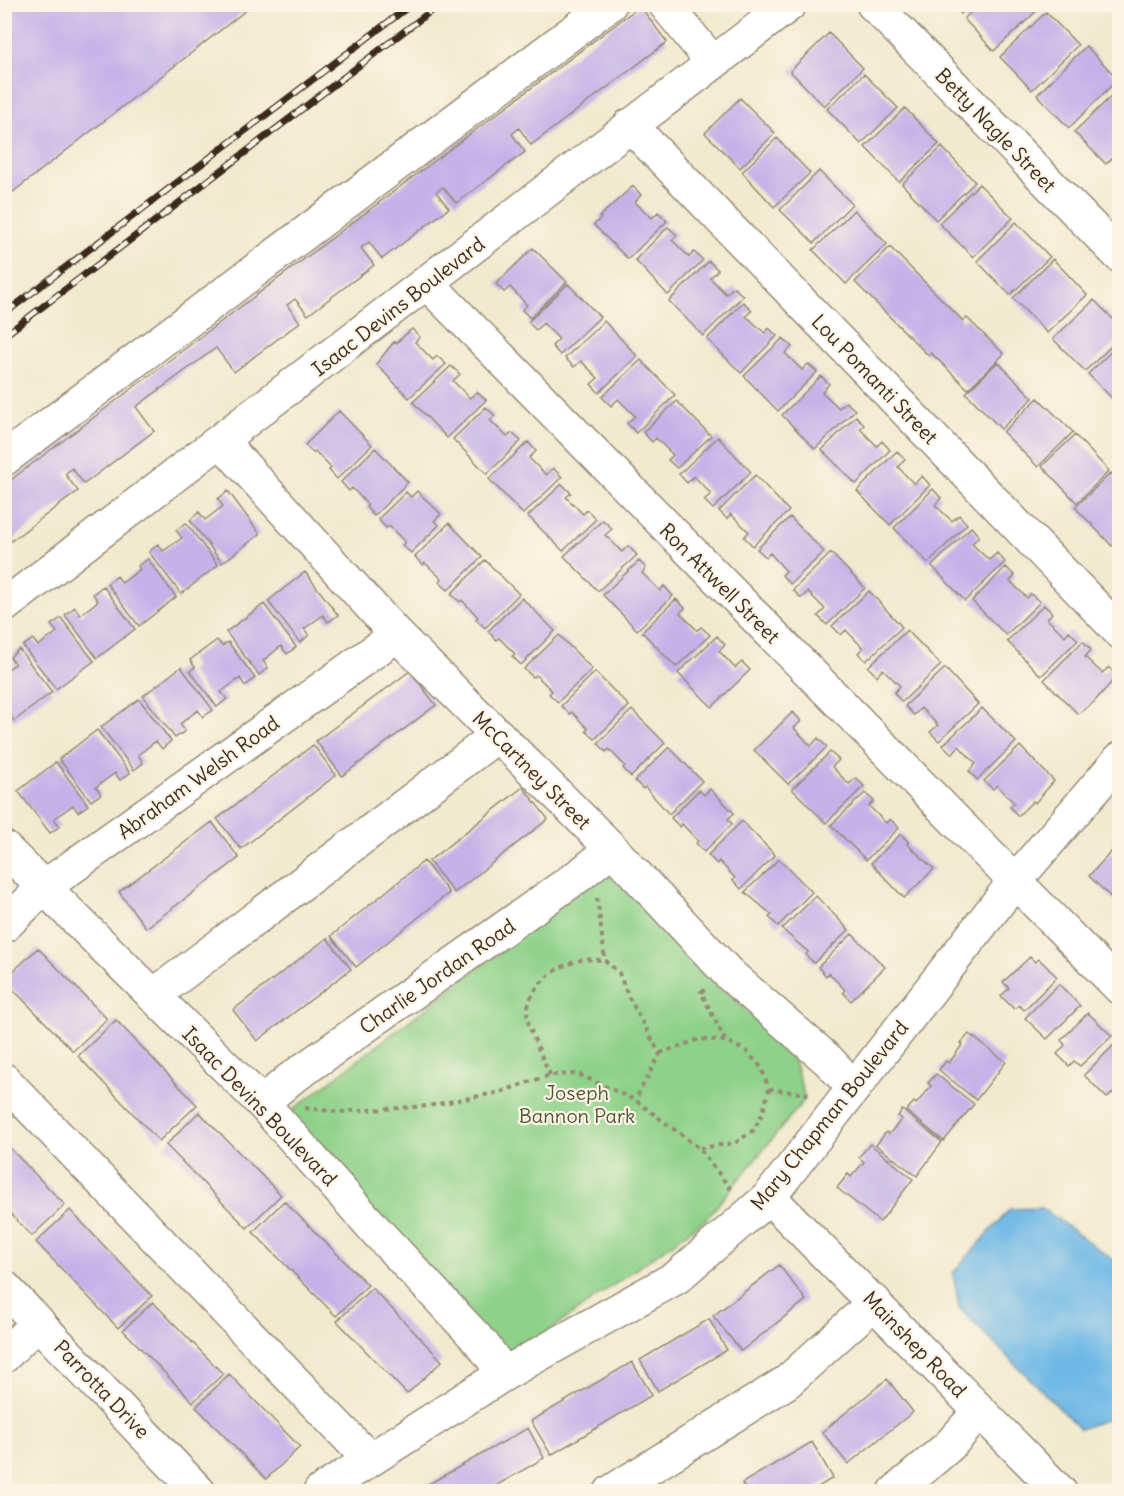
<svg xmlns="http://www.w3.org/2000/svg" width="1124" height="1496" font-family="Delius,sans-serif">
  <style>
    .green { fill: #8ed189; stroke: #647e54; stroke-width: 1.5 }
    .water { fill: #6db8e6; stroke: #547182; stroke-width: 1.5 }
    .building { fill: #c5b2e8 }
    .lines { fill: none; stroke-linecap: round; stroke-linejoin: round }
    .minor-casing { stroke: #968a76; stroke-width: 36 }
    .path { stroke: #968a76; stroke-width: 4; stroke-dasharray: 4.5 4.5; stroke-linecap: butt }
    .minor { stroke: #fff; stroke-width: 33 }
    .rail-casing { stroke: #3b2a1e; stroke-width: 7 }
    .rail { stroke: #fcf5e5; stroke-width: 4.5; stroke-dasharray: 14; stroke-linecap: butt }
    .labels { text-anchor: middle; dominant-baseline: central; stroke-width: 4.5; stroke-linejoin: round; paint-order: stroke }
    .street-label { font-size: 20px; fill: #3b2a1e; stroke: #fcf5e5 }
    .park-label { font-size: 20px; fill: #505439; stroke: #fcf5e5 }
  </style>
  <rect width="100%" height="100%" fill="#fcf5e5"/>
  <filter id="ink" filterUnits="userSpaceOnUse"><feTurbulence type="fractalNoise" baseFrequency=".0167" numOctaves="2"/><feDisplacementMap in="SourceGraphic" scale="12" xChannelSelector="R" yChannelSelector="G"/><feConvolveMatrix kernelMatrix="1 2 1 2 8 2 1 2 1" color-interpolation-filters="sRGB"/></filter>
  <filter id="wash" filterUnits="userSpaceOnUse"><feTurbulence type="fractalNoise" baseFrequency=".008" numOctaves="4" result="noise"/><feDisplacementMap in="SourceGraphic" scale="24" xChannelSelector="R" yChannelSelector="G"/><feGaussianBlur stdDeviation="1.35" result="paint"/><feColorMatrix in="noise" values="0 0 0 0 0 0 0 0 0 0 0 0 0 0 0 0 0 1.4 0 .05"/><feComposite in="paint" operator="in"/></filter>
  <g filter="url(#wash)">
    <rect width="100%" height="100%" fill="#f1eacf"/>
    <path class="green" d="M600,875l19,3 175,183 11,38 -99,120 -199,142 -226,-242z"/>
    <path class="water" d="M1042,1208l77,56v151l-39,14 -121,-121 -6,-35 57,-64z"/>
    <g id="blocks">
      <path class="building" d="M4,4h250l-250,195z
        M952,4h18l-9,10z
        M979,4h65l-50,47 -30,-32z
        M640,6l27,36 -136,103 -12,-17 -7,6 13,18 -69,51 -13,-16 -7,5 13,16 -67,51 -13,-17 -8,6 13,17 -66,50 -13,-16 -8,6 13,17 -66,50 -18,-24 -80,59 18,24 -70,53 -12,-16 -7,6 13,17 -67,50 -7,-9v-47z
        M1046,12l32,33 -46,45 -32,-33z
        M829,33l34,35 -39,38 -34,-35z
        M1086,46l32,33 -49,49 -32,-33z
        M864,74l34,34 -37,36 -34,-35z
        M1120,88v63l-14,13 -32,-32z
        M740,98l35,35 -35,35 -35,-35z
        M905,108l34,36 -40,38 -34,-35z
        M777,138l33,35 -36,34 -32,-35z
        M942,147l33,35 -39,38 -34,-36z
        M819,171l33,33 -38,39 -34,-33z
        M979,184l34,34 -40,39 -34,-34z
        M633,186l8,9 -6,7 17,16 6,-6 9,9 -39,38 -34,-34 7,-7 -2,-1z
        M854,210l33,34 -41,40 -33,-34z
        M1016,222l34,35 -40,38 -33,-34z
        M668,227l9,8 -5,5 17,17 5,-5 9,8 -35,35 -33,-35z
        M890,247l73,74 4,-3 37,36 -36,35 -37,-36 -2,3 -74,-74z
        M533,248l34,34 -37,36 -8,-8 5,-5 -17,-18 -6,5 -8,-8z
        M1053,259l34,36 -40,38 -34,-35z
        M709,261l9,9 -8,8 16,16 8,-7 9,9 -40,40 -34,-35z
        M568,284l32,33 -40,38 -8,-9 7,-7 -16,-16 -7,7 -8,-8z
        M1094,300l26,26v12l-35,33 -32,-32z
        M743,302l9,8 -6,6 19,17 4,-5 8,8 -36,37 -34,-34z
        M604,321l33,35 -38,37 -8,-9 7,-6 -17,-17 -7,6 -9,-9z
        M412,329l8,8 -5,5 18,18 4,-4 9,8 -37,34 -33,-34 18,-22 2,1z
        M783,338l9,9 -7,6 17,17 6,-6 9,8 -39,39 -34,-35z
        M1120,343v63l-32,-32z
        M641,360l34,35 -39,38 -9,-10 8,-7 -17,-17 -7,7 -9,-9z
        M998,362l35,36 -32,31 -35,-36z
        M451,366l9,8 -7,7 17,17 7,-6 9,8 -39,38 -34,-36z
        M821,376l8,8 -7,8 17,16 7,-6 9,8 -40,39 -33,-34z
        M1038,398l35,34 -35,35 -35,-35z
        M677,401l34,35 -34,32 -9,-8 5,-5 -17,-17 -4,4 -9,-10z
        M486,407l9,9 -5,4 17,17 5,-4 9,8 -34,33 -34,-35z
        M339,411l33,34 -35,34 -8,-9 2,-2 -16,-17 -2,2 -8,-8z
        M856,416l8,9 -4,4 17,17 5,-5 8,9 -34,34 -34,-34z
        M1075,435l34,36 -32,32 -35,-37z
        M718,437l33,35 -38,37 -9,-9 7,-6 -17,-18 -7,7 -8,-9z
        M528,442l8,9 -7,7 17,17 7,-7 9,9 -39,37 -34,-35z
        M375,448l33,34 -34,34 -8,-9 2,-2 -16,-17 -3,3 -8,-9z
        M897,451l8,8 -7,8 16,17 8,-8 8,9 -40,40 -33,-34z
        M1111,473l9,9v57l-8,7 -37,-39z
        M755,475l34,36 -36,35 -9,-9 5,-5 -18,-18 -4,5 -8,-8z
        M562,484l9,9 -5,4 17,17 4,-4 9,9 -33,32 -35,-35z
        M933,489l8,9 -6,7 17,16 7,-6 8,9 -39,39 -34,-35z
        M228,491l32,43 -38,29 -32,-43 9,-8 6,8 18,-14 -5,-7z
        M417,491l24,23 -7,7 5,4 -28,28 -9,-8 3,-3 -16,-16 -3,2 -8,-9 28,-27 5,5z
        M790,517l34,35 -34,32 -8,-9 4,-4 -16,-18 -4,4 -9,-8z
        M603,520l9,9 -7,6 17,17 6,-6 9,9 -39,36 -34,-35z
        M186,523l32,42 -37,29 -32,-42 9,-8 5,7 19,-13 -6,-8z
        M449,523l33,34 -34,33 -9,-8 3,-3 -17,-16 -2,2 -8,-8z
        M971,527l8,9 -7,8 17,16 8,-7 8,9 -40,39 -33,-35z
        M831,553l34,35 -38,37 -9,-9 7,-7 -17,-17 -7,6 -8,-8z
        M148,559l28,38 -37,29 -32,-42 10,-8 5,7 18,-14 -2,-3z
        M485,560l34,34 -34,34 -9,-9 2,-2 -16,-17 -2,2 -9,-8z
        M639,561l7,7 -4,5 18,18 4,-5 9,10 -36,34 -34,-35z
        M1006,567l9,9 -5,5 17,17 4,-4 9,8 -34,33 -34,-34z
        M305,572l33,43 -10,7 -5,-7 -19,14 5,6 -9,8 -32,-42z
        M103,586l32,43 -38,29 -32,-43 10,-8 5,8 18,-14 -5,-7z
        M869,591l33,36 -36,34 -8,-8 5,-5 -17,-18 -5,5 -9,-9z
        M522,598l33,33 -34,34 -9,-9 3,-2 -16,-16 -3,2 -8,-9z
        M676,599l9,9 -5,5 17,17 4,-3 9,8 -34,32 -34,-35z
        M264,604l32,43 -9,7 -6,-8 -18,15 5,7 -9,7 -33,-43z
        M1044,605l8,8 -5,6 18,17 4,-5 9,9 -37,36 -34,-35z
        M61,618l33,43 -38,28 -33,-43 10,-7 5,7 19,-14 -6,-7z
        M907,630l34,35 -39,37 -8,-9 6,-7 -17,-17 -6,7 -9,-9z
        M559,635l33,34 -34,33 -9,-8 3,-3 -16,-16 -3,2 -9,-8z
        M717,636l8,9 -6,6 16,17 7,-6 8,8 -38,37 -34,-34z
        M217,640l5,6 6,-4 27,36 -10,8 -5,-8 -19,14 6,7 -10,8 -27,-36 5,-4 -5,-7z
        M1083,641l8,9 -6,7 17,16 7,-6 8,9 -23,26 -16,12 -34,-34z
        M19,649l33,43 -38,29 -10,-13v-36l11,-8 -5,-7z
        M181,667l32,43 -10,7 -5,-7 -18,14 5,7 -10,7 -32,-42z
        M945,668l33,36 -39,37 -9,-9 8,-7 -17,-17 -7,7 -9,-9z
        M410,671l26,34 -94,71 -26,-35z
        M595,672l34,34 -34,33 -9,-8 2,-2 -16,-17 -2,2 -9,-8z
        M139,699l32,42 -9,8 -6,-8 -18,14 5,8 -9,7 -33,-43z
        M982,708l34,34 -39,38 -8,-9 7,-7 -17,-18 -7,8 -9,-9z
        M632,710l33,33 -34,34 -8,-9 2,-2 -16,-17 -3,3 -8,-9z
        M793,712l8,9 -7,7 17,18 7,-8 9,9 -39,37 -34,-34z
        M97,730l33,43 -10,7 -5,-7 -19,14 5,7 -10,7 -32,-42z
        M313,745l23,30 -95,74 -24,-30z
        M1020,746l34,35 -19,22 -2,-2 -15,15 -8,-9 4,-4 -17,-18 -4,4 -9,-8z
        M669,747l33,34 -33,33 -24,-27 -2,2 -8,-8z
        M830,752l9,8 -7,7 17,17 7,-6 8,8 -38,37 -34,-34z
        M56,762l32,43 -10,7 -5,-7 -19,14 6,7 -10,7 -32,-42z
        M523,787l25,32 -94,74 -25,-32z
        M710,789l24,24 -6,6 4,5 -28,28 -8,-9 2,-2 -16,-17 -2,3 -9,-9 28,-28 5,5z
        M865,793l9,8 -5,5 17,17 4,-4 9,9 -33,32 -35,-35z
        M742,821l33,34 -34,34 -8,-9 2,-2 -16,-17 -2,3 -9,-9z
        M212,822l27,36 -93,70 -27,-36z
        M901,834l8,9 -2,1 27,25 -30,29 -33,-35z
        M1120,836v16l-8,-8z
        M1111,852l9,8v46l-31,-30z
        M779,859l33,33 -34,34 -9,-9 3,-2 -27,-23z
        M424,861l25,32 -93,74 -25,-31z
        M816,896l33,34 -35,33 -8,-8 2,-3 -26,-23z
        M852,934l33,33 -34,34 -8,-9 2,-2 -16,-17 -3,3 -8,-9z
        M327,938l24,31 -94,72 -24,-31z
        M38,948l69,71 -34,32 -69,-71z
        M1030,957l5,5 4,-3 18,18 -33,33 -5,-5 -5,4 -13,-13 8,-8 -6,-6z
        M1059,984l21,22 -33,33 -22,-21z
        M1088,1013l24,23 -32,30 -6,-5 -5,5 -12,-12 8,-9 -4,-5z
        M116,1020l81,85 -38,36 -81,-85z
        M969,1034l37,28 -30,38 -37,-30 7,-9 3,2 14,-19 -2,-1z
        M1118,1041l2,45 -13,12 -23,-23z
        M936,1074l38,30 -30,37 -38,-30 8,-9 2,2 15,-18 -3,-3z
        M902,1110l40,32 -25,34 -41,-31 10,-13 3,2 13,-15 -4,-3z
        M199,1112l82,83 -34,33 -81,-83z
        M4,1142l61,63 -33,31 -28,-29z
        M870,1144l43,35 -33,43 -43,-34 11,-14 3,3 13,-15 -5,-5z
        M284,1201l84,84 -32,31 -83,-84z
        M70,1210l82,86 -34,32 -82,-86z
        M779,1265l27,35 -65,51 -28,-35z
        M372,1288l70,73 -35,33 -70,-73z
        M153,1302l70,72 -30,28 -70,-72z
        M709,1319l18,31 -69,41 -18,-31z
        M632,1362l20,33 -101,60 -20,-34z
        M229,1374l71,73 -34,32 -70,-72z
        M887,1379l26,33 -65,52 -26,-32z
        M528,1428l16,30 -59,34h-54l-4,-7z
        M812,1442l21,36 -23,14h-63l-5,-9z"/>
    </g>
  </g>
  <g filter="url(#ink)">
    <use href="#blocks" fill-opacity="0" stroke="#968a76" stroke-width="1.5"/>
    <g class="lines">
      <g class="minor-casing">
        <path id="minor" d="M665,4l48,59
          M873,4l247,252
          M630,125l490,507
          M427,283l693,705
          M221,441l176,194 215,214 117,125 100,87 25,27
          M4,459l606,-455
          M4,606l786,-602
          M4,848l258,255 117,131 104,111 21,29
          M4,926l40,-39 353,-252
          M153,996l345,-261
          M4,1080l366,380
          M262,1103l27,-23 292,-206 31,-25
          M769,1197l291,295
          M4,1287l195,205
          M4,1356l34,-34
          M320,1492l184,-118 173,-97 92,-80 246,-316 105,-122
          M611,1492l176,-110 88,-80
          M895,1492l54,-46 31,-35"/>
      </g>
      <path class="path" d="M597,898l8,62
        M705,990l-4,2 24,48
        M660,1053l40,-14 26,2 20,10 15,16 8,22 -6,23 -9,18 -19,13 -35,5
        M550,1075c-5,-12 -23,-49 -23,-60 1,-28 28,-50 55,-55 7,-1 15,0 23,0l14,13 9,23 32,58 -25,46
        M769,1089l39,5
        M305,1108l34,4 89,-6 72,-14 50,-17 28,-1 57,26 64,48 34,44"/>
      <use href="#minor" class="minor"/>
      <g class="rail-casing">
        <path id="rail" d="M4,314l408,-310
          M4,336l436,-332"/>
      </g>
      <use href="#rail" class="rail"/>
    </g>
  </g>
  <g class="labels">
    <g class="street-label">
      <text transform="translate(996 130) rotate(46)">Betty Nagle Street</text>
      <text transform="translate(398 306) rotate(-38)">Isaac Devins Boulevard</text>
      <text transform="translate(875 379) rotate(46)">Lou Pomanti Street</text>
      <text transform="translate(720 583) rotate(45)">Ron Attwell Street</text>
      <text transform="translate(532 770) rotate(45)">McCartney Street</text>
      <text transform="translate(198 777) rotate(-36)">Abraham Welsh Road</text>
      <text transform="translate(437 976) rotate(-35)">Charlie Jordan Road</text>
      <text transform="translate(260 1106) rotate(46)">Isaac Devins Boulevard</text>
      <text transform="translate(829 1115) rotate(-51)">Mary Chapman Boulevard</text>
      <text transform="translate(915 1344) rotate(46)">Mainshep Road</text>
      <text transform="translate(102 1389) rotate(46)">Parrotta Drive</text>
    </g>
    <g class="park-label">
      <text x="577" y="1092">Joseph<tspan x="577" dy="23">Bannon Park</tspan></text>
    </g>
  </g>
  <rect width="1124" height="1496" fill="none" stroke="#fcf5e5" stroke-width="24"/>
</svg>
